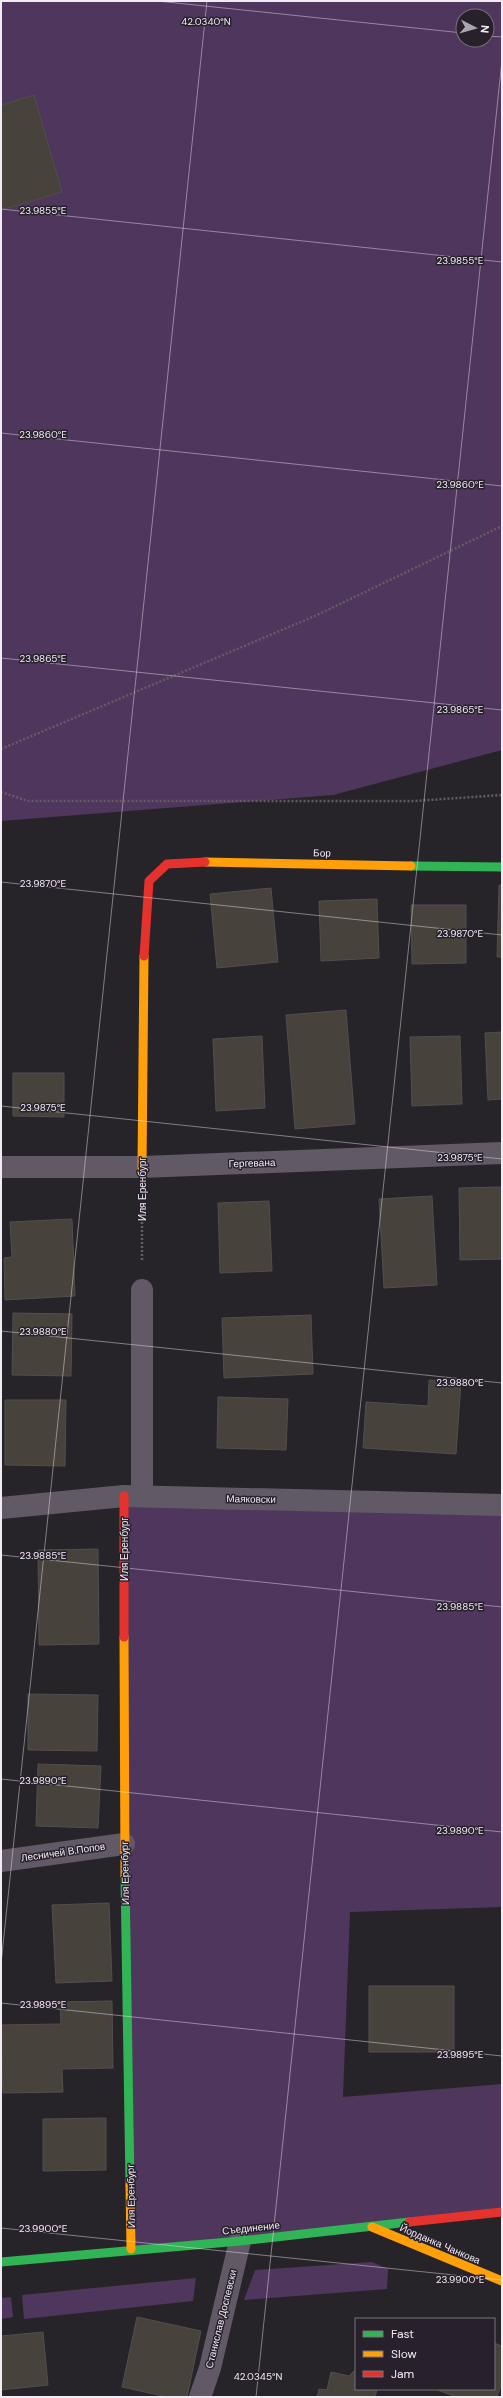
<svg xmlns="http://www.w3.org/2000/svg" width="503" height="2398" font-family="'DM Sans',sans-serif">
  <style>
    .green { fill: #4f365c; fill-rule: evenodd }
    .building { fill: #47433c; stroke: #514e4e }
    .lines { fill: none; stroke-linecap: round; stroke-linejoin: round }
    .path { stroke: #635c66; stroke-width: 2.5; stroke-dasharray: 2 2; stroke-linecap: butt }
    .street { stroke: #615965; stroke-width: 22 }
    .fast { stroke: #30b455; stroke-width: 9 }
    .slow { stroke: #ff9f0a; stroke-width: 9 }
    .jam { stroke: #e5322d; stroke-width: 9 }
    .ticks { fill: none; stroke: #f1ecf4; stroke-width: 1; stroke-opacity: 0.45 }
    .labels { text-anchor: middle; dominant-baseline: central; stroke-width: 3; stroke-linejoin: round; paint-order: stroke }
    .street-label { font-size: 10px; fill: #f1ecf4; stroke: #28212c }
    .ticks-label { font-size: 10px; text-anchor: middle; fill: #f1ecf4; stroke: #28212c; stroke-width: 3; stroke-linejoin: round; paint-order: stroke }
  </style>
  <rect width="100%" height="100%" fill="#272429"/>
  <path class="green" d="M1,1h501v749l-169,45 -332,26zM463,16h24v24h-24z
    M124,1496l378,9v402l-152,5 -7,185 159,-13v127l-371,38z
    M372,2262l16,7 -1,20 -143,11 11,-30z
    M196,2278l-3,23 -169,18 -2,-24z
    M11,2297l2,20 -12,2v-21z"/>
  <path class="building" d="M34,95l28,97 -61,18v-105z
    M499,885h3v72h-5z
    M271,888l7,74 -61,6 -7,-74z
    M377,899l2,59 -58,3 -2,-60z
    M411,905h55v58l-54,1z
    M346,1010l9,114 -60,5 -9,-114z
    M502,1032v67l-14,1 -3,-67z
    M262,1036l3,72 -49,3 -3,-72z
    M460,1036l2,68 -50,2 -2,-69z
    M13,1073h51v44l-51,-1z
    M502,1187v72l-42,1 -1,-72z
    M432,1196l5,89 -53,3 -5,-89z
    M269,1201l3,70 -52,2 -2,-70z
    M72,1219l3,77 -70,4 -1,-42 8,-1 -2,-35z
    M13,1313l59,1 -1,62 -59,-1z
    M311,1315l2,59 -89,4 -2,-60z
    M429,1380l32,2 -5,72 -93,-6 3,-46 62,4z
    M218,1397l70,2 -2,51 -69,-2z
    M5,1400h61l-1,66 -60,-1z
    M98,1549l1,95 -60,1 -1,-95z
    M28,1694l70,1 -1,56 -69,-1z
    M38,1764l63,2 -3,62 -62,-2z
    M109,1903l3,78 -56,2 -4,-78z
    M369,1986h85v66h-85z
    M112,2001l1,67 -51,1 1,23 -60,1 -2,-68 60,-1 -1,-22z
    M106,2118v52l-63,1v-52z
    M137,2317l64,14 -14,66h-20l-45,-10z
    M43,2332l5,53 -47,5v-54z
    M494,2343l8,3v37l-5,14h-41l-21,-8h59z
    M356,2369v20h21l-2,8h-58l2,-8 8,1 4,-18 18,4z"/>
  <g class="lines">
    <path class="path" d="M1,749l314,-133 187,-90
      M1,792l27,9h386l88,-6
      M142,1260v-63"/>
    <path class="street" d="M1,1167h141l360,-14
      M142,1496v-206
      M1,1508l123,-12 378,9
      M1,1861l123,-17
      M200,2397l10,-29 30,-127"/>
    <path class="fast" d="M411,866l91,1
      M125,1877l5,308
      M1,2262l239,-21 169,-19"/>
    <path class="slow" d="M205,862l206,4
      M142,1167l2,-211
      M124,1637l1,240
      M130,2185l1,64
      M372,2227l130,54"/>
    <path class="jam" d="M144,956l5,-75 18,-17 38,-2
      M124,1496v141
      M409,2222l93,-10"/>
  </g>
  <path class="ticks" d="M157,1l306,32M487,36l15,1M1,209l501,53M1,433l501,53M1,658l501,52M1,882l501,53M1,1106l501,53M1,1331l501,52M1,1555l501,52M1,1779l501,53M1,1964l206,-1963M1,2003l501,53M1,2228l501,52M256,2397l246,-2337"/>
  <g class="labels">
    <g class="street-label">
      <text transform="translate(322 853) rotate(1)">Бор</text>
      <text transform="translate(252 1163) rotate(-2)">Гергевана</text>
      <text transform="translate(142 1189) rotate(-90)">Иля Еренбург</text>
      <text transform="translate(251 1499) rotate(1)">Маяковски</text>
      <text transform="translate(124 1549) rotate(-90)">Иля Еренбург</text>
      <text transform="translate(63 1852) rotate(-8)">Лесничей В.Попов</text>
      <text transform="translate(125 1873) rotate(-91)">Иля Еренбург</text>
      <text transform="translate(131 2196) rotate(-91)">Иля Еренбург</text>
      <text transform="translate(251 2228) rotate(-6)">Съединение</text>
      <text transform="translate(440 2244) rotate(23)">Йорданка Чанкова</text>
      <text transform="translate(221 2319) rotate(-76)">Станислав Доспевски</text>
    </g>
  </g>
  <g class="ticks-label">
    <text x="206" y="25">42.0340°N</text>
    <text x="43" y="214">23.9855°E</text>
    <text x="460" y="264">23.9855°E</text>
    <text x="43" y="438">23.9860°E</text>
    <text x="460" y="488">23.9860°E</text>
    <text x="43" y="662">23.9865°E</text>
    <text x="460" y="713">23.9865°E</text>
    <text x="43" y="887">23.9870°E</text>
    <text x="460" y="937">23.9870°E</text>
    <text x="43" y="1111">23.9875°E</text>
    <text x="460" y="1161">23.9875°E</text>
    <text x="43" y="1335">23.9880°E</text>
    <text x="460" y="1386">23.9880°E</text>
    <text x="43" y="1559">23.9885°E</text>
    <text x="460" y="1610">23.9885°E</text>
    <text x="43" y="1784">23.9890°E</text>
    <text x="460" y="1834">23.9890°E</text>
    <text x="43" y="2008">23.9895°E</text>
    <text x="460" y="2058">23.9895°E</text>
    <text x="43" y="2232">23.9900°E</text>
    <text x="460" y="2283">23.9900°E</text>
    <text x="258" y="2380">42.0345°N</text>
  </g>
  <rect width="503" height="2398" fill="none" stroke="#f1ecf4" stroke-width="4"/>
  <rect x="355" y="2318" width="140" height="72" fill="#28212c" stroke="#78727c"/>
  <rect x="363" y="2331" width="20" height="6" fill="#30b455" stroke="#78727c"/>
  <text x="391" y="2338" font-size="12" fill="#f1ecf4">Fast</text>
  <rect x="363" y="2351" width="20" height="6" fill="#ff9f0a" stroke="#78727c"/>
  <text x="391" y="2358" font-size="12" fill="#f1ecf4">Slow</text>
  <rect x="363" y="2371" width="20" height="6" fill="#e5322d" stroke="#78727c"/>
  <text x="391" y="2378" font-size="12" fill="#f1ecf4">Jam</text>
  <g transform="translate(475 28) rotate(96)"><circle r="19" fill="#28212c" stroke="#78727c"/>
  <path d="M0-3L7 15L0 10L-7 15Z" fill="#aaa6ad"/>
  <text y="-6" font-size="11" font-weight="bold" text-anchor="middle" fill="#f1ecf4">N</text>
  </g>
</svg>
